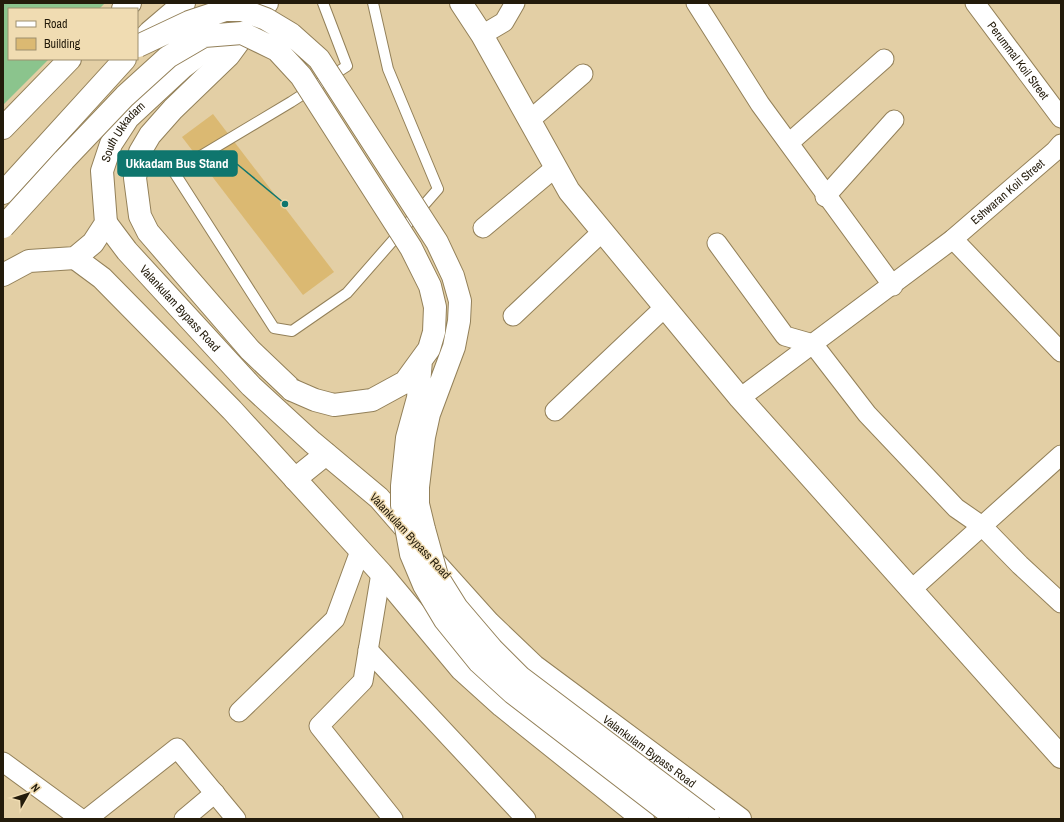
<svg xmlns="http://www.w3.org/2000/svg" width="1064" height="822" font-family="'Archivo Narrow',sans-serif">
  <style>
    .water { fill: #8bc48d }
    .building { fill: #dbb972 }
    .lines { fill: none; stroke-linecap: round; stroke-linejoin: round }
    .lane-casing { stroke: #938059; stroke-width: 12 }
    .street-casing { stroke: #938059; stroke-width: 21 }
    .secondary-casing { stroke: #938059; stroke-width: 24 }
    .primary-casing { stroke: #938059; stroke-width: 24 }
    .highway-casing { stroke: #938059; stroke-width: 24 }
    .lane { stroke: #fff; stroke-width: 10 }
    .street { stroke: #fff; stroke-width: 19 }
    .secondary { stroke: #fff; stroke-width: 22 }
    .primary { stroke: #fff; stroke-width: 22 }
    .highway { stroke: #fff; stroke-width: 22 }
    .highway-bridge-casing { stroke: #938059; stroke-width: 24; stroke-linecap: butt }
    .highway-bridge { stroke: #fff; stroke-width: 22 }
    .labels { text-anchor: middle; dominant-baseline: central; stroke-width: 3; stroke-linejoin: round; paint-order: stroke }
    .street-label { font-size: 12px; fill: #231b0b; stroke: #f0dcb2 }
    .leader { fill: none; stroke: #0f766e; stroke-width: 1.5 }
    .callout-dot { fill: #0f766e; stroke: #f0dcb2; stroke-width: 1.5 }
    .callout { fill: #0f766e; stroke: #0f766e; stroke-width: 1.5 }
    .callout-label { font-size: 13px; text-anchor: middle; font-weight: bold; fill: #fff }
  </style>
  <rect width="100%" height="100%" fill="#e3cfa5"/>
  <path class="water" d="M3,3h102l-6,6h-90v50h40l-46,46z"/>
  <path class="building" d="M213,114l121,158 -31,23 -121,-158z"/>
  <g class="lines">
    <g class="lane-casing">
      <path id="lane" d="M323,3l24,63 -56,36 -117,70 100,156 18,3 55,-38 91,-104 -50,-120 -15,-66"/>
    </g>
    <g class="street-casing">
      <g id="street">
        <path d="M696,3l64,101 133,182"/>
        <path id="s1" d="M975,3l86,115"/>
        <path d="M482,35l22,-13 11,-19"/>
        <path d="M530,120l53,-46"/>
        <path d="M789,143l95,-84"/>
        <path d="M825,197l69,-77"/>
        <path d="M483,228l73,-61"/>
        <path d="M953,239l108,113"/>
        <path d="M717,243l68,93 28,8 54,70 89,94 26,18 38,39 41,38"/>
        <path d="M513,316l90,-85"/>
        <path id="s2" d="M740,398l213,-159 102,-88 6,-7"/>
        <path d="M555,411l110,-104"/>
        <path d="M381,573l-18,108 -44,45 74,93"/>
        <path d="M911,590l150,-135"/>
        <path d="M368,650l158,169"/>
        <path d="M239,712l96,-93 25,-68"/>
        <path d="M3,762l78,57"/>
        <path d="M87,819l90,-71 59,71"/>
        <path d="M184,819l31,-26"/>
      </g>
    </g>
    <g class="secondary-casing">
      <path id="secondary" d="M461,3l21,32 87,156 171,207 321,359
        M123,9l7,-6
        M3,128l67,-69"/>
    </g>
    <g class="primary-casing">
      <g id="primary">
        <path id="s3" d="M106,223l21,28 124,135 61,56 67,56 33,38"/>
        <path d="M75,258l27,20 130,132 149,163 80,96 41,37 141,113"/>
        <path id="s4" d="M3,275l26,-14 46,-3 18,-15 13,-20 -4,-52 9,-27 17,-26 55,-51 51,-39"/>
        <path d="M295,479l31,-25"/>
        <path id="s5" d="M436,564l53,59 45,43 206,153"/>
      </g>
    </g>
    <g class="highway-casing">
      <path id="highway" d="M267,3l-38,52 -56,54 -23,26 -10,17 -5,26 5,38 8,16 102,118 42,40
        M139,44l11,-12 34,-29
        M3,193l122,-134"/>
    </g>
    <use href="#lane" class="lane"/>
    <use href="#street" class="street"/>
    <use href="#secondary" class="secondary"/>
    <use href="#primary" class="primary"/>
    <use href="#highway" class="highway"/>
    <g class="highway-bridge-casing">
      <path id="highway-bridge" d="M138,46l51,-24 36,-12h17l24,9 25,15 28,25 118,183 16,34 7,25 -1,20 -5,26 -25,67 -5,23 -6,50v17l6,25 13,47 20,32 35,41 28,28 188,142
        M3,227l61,-67 61,-64 43,-39 36,-21 38,-3 35,17 24,26 110,172 19,38 5,21 -1,25 -5,17 -24,33 -33,18 -38,5 -19,-5 -23,-10
        M421,360l-3,38 -11,40 -5,48v19l9,49 13,31 21,35 34,42 34,31 164,126"/>
    </g>
    <use href="#highway-bridge" class="highway-bridge"/>
  </g>
  <g class="labels">
    <g class="street-label">
      <text stroke="none"><textPath href="#s1" startOffset="72">Perummal Koil Street</textPath></text>
      <text stroke="none"><textPath href="#s4" startOffset="220">South Ukkadam</textPath></text>
      <text stroke="none"><textPath href="#s2" startOffset="338">Eshwaran Koil Street</textPath></text>
      <text stroke="none"><textPath href="#s3" startOffset="113">Valankulam Bypass Road</textPath></text>
      <text transform="translate(410 536) rotate(47)">Valankulam Bypass Road</text>
      <text stroke="none"><textPath href="#s5" startOffset="285">Valankulam Bypass Road</textPath></text>
    </g>
  </g>
  <path class="leader" d="M285 204L237 164"/>
  <circle class="callout-dot" cx="285" cy="204" r="4"/>
  <rect class="callout" x="118" y="151" width="119" height="25" rx="4"/>
  <g class="callout-label">
    <text x="177" y="168">Ukkadam Bus Stand</text>
  </g>
  <rect width="1064" height="822" fill="none" stroke="#231b0b" stroke-width="8"/>
  <rect x="8" y="8" width="130" height="52" fill="#f0dcb2" stroke="#9e8f6f"/>
  <rect x="16" y="21" width="20" height="6" fill="#ffffff" stroke="#9e8f6f"/>
  <text x="44" y="28" font-size="12" fill="#231b0b">Road</text>
  <rect x="16" y="38" width="20" height="12" fill="#dbb972" stroke="#9e8f6f"/>
  <text x="44" y="48" font-size="12" fill="#231b0b">Building</text>
  <g transform="translate(28 794) rotate(51)" stroke="#f0dcb2" stroke-width="3" paint-order="stroke">
  <path d="M0-3L7 15L0 10L-7 15Z" fill="#231b0b"/>
  <text y="-6" font-size="11" font-weight="bold" text-anchor="middle" fill="#231b0b">N</text>
  </g>
</svg>
